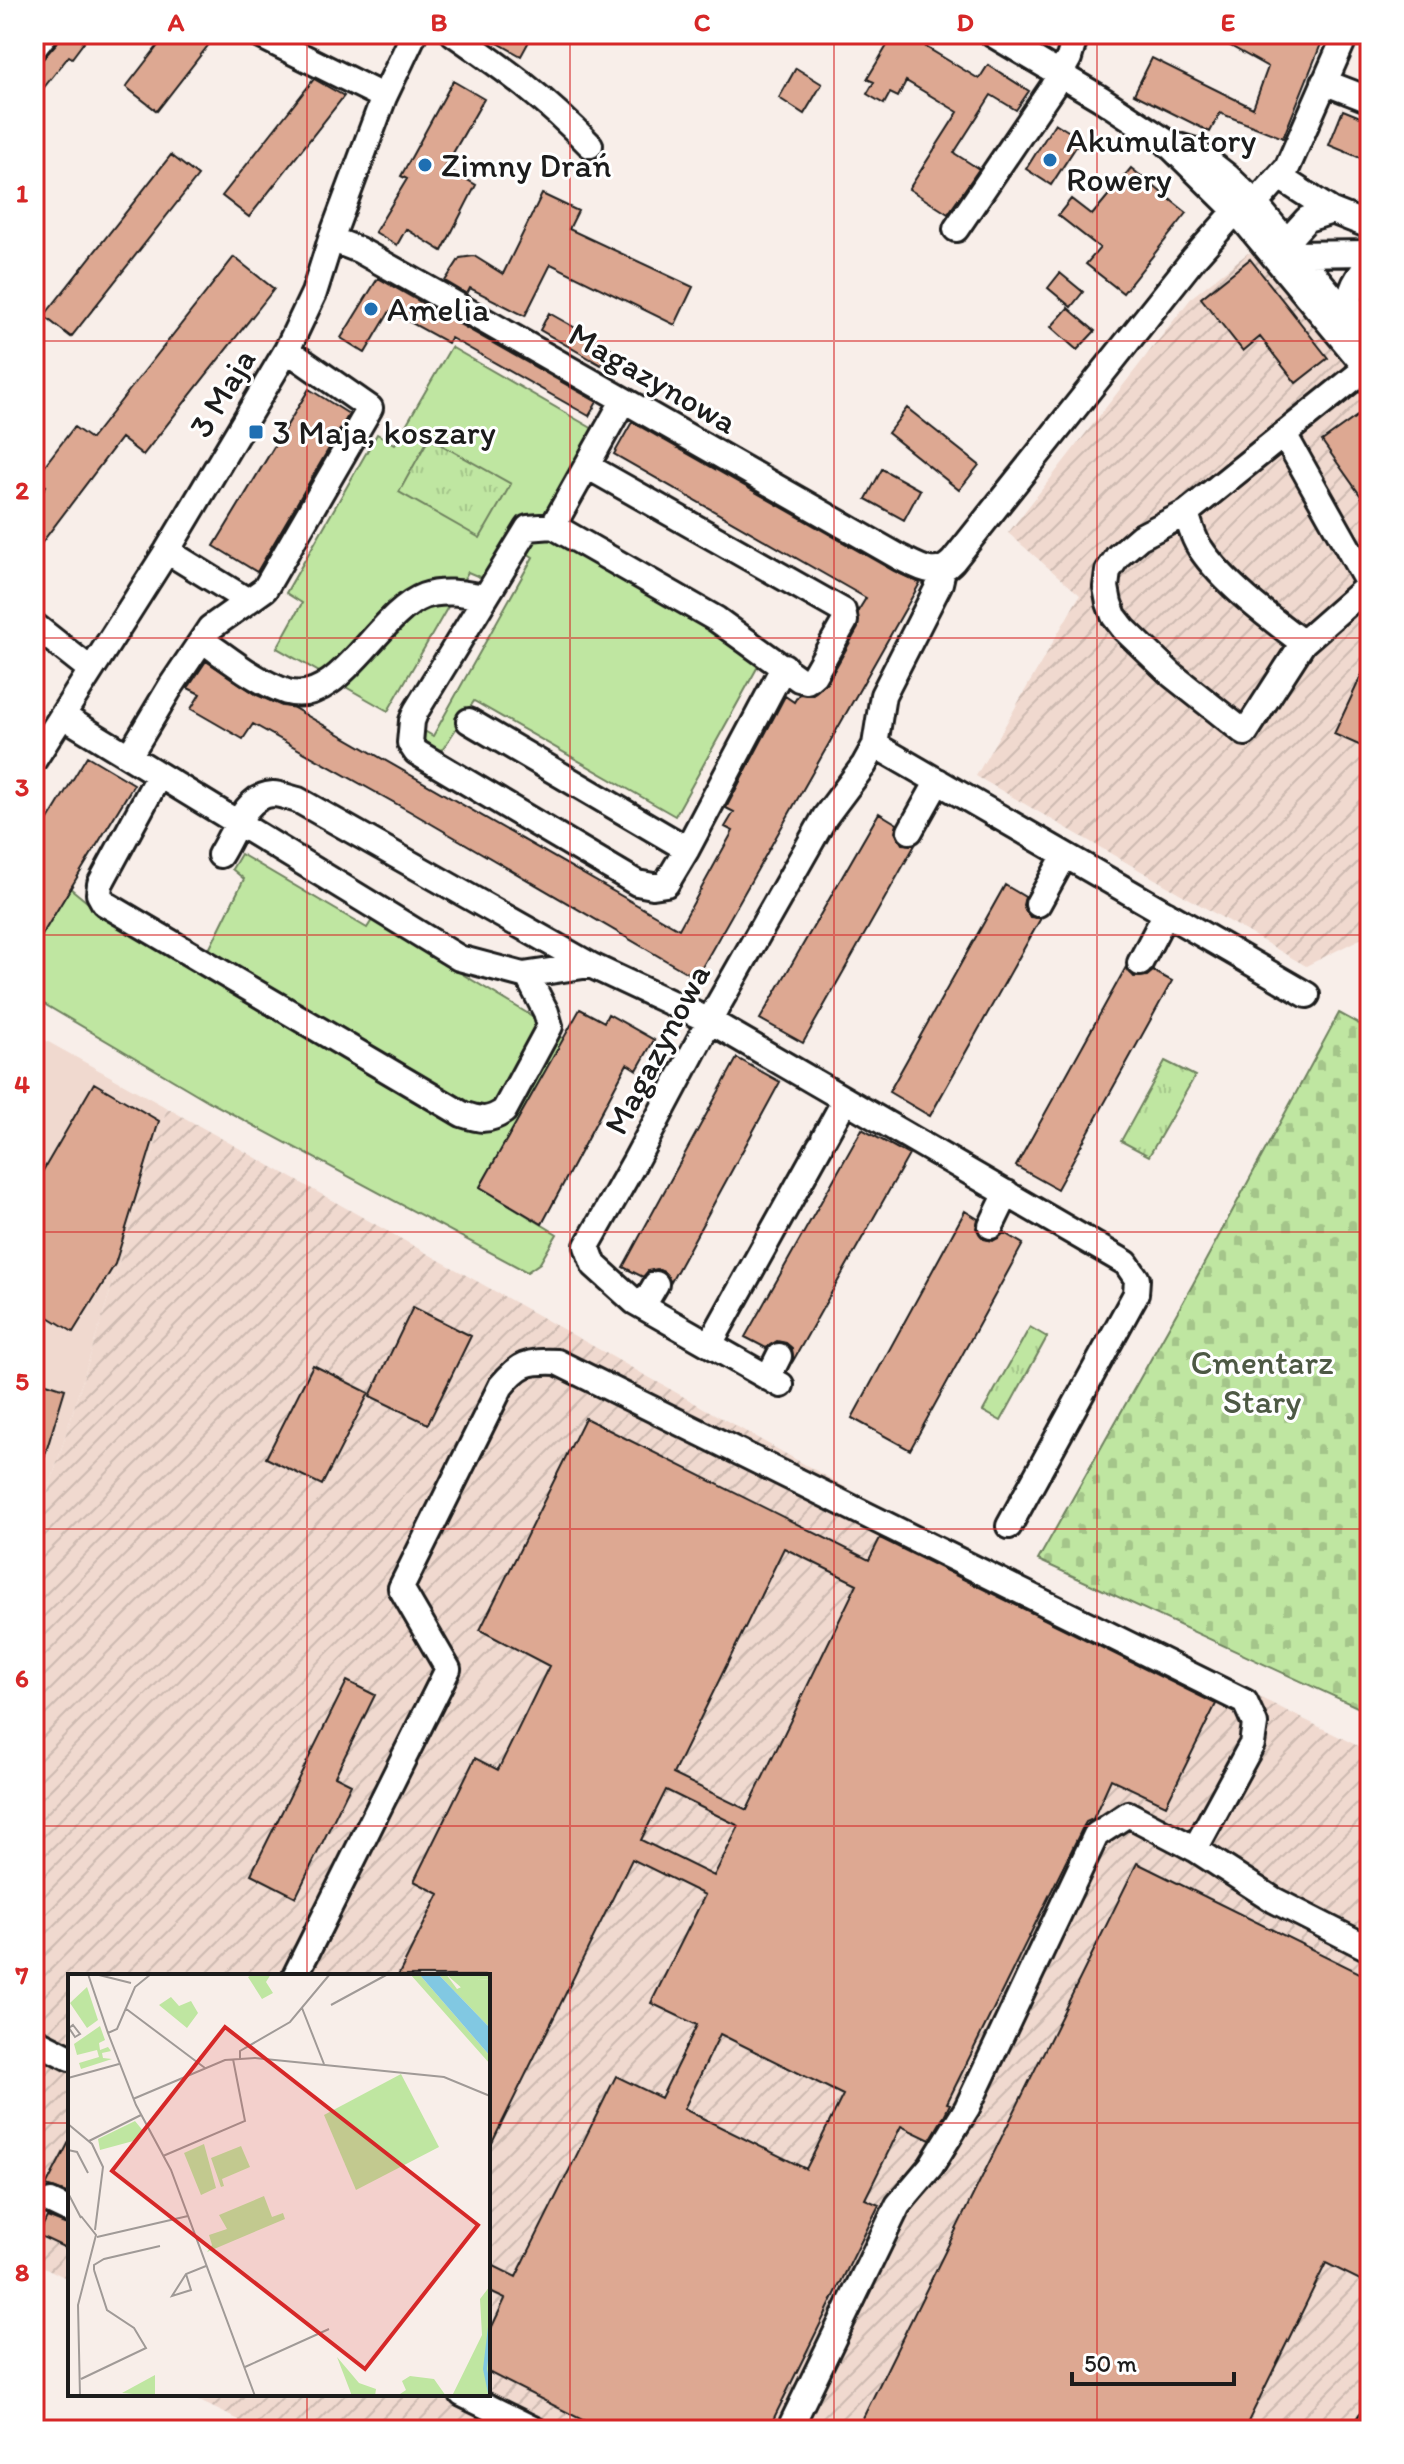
<svg xmlns="http://www.w3.org/2000/svg" width="1404" height="2464" font-family="Itim,sans-serif">
  <style>
    .built { fill: #f0d9cf }
    .industrial { fill: url(#industrial-furrows) }
    .grass { fill: #bfe6a1; stroke: #6e815e; stroke-width: 2 }
    .cemetery { fill: url(#cemetery-stones); stroke: #6e815e; stroke-width: 2 }
    .park { fill: url(#park-tufts); stroke: #6e815e; stroke-width: 2 }
    .building { fill: #dda892; stroke: #1c1c1c; stroke-width: 2; fill-rule: evenodd }
    .lines { fill: none; stroke-linecap: round; stroke-linejoin: round }
    .minor-casing { stroke: #1c1c1c; stroke-width: 30 }
    .minor { stroke: #fff; stroke-width: 24 }
    .grid { fill: none; stroke: #d62828; stroke-width: 2; stroke-opacity: 0.55 }
    .poi-dot { fill: #1f6fb2; stroke: #fff; stroke-width: 3 }
    .labels { text-anchor: middle; dominant-baseline: central; stroke-width: 6; stroke-linejoin: round; paint-order: stroke }
    .poi-label { font-size: 34px; fill: #1c1c1c; stroke: #fff; text-anchor: start }
    .street-label { font-size: 34px; fill: #1c1c1c; stroke: #fff }
    .park-label { font-size: 34px; fill: #4d5944; stroke: #fff }
    .inset-river { fill: none; stroke: #81c8e2; stroke-width: 4 }
    .inset-road { fill: none; stroke: #a09a97; stroke-width: 2 }
    .view { fill: #d62828; fill-opacity: 0.15; stroke: #d62828; stroke-width: 4 }
    .inset-edge { fill: none; stroke: #1c1c1c; stroke-width: 4 }
    .neatline { fill: none; stroke: #d62828; stroke-width: 3 }
    .grid-label { font-size: 26px; text-anchor: middle; font-weight: bold; fill: #d62828 }
  </style>
  <defs>
    <pattern id="industrial-furrows" width="10" height="10" patternUnits="userSpaceOnUse" patternTransform="scale(2)"><rect width="10" height="10" fill="#f0d9cf"/><path d="M-1 1l2-2M0 10L10 0M9 11l2-2" fill="none" stroke="#cdbab1"/></pattern>
    <pattern id="cemetery-stones" width="16" height="16" patternUnits="userSpaceOnUse" patternTransform="scale(2)"><rect width="16" height="16" fill="#bfe6a1"/><path d="M2 7V4a2 2 0 0 1 4 0v3zM10 15v-3a2 2 0 0 1 4 0v3z" fill="#a4c58a"/></pattern>
    <pattern id="park-tufts" width="24" height="20" patternUnits="userSpaceOnUse" patternTransform="scale(2)"><rect width="24" height="20" fill="#bfe6a1"/><path d="M3 7l-1-3M5 7V3M7 7l1-3M15 17l-1-3M17 17v-4M19 17l1-3" fill="none" stroke="#a4c58a"/></pattern>
  </defs>
  <rect width="100%" height="100%" fill="#f8eee9"/>
  <filter id="ink" filterUnits="userSpaceOnUse"><feTurbulence type="fractalNoise" baseFrequency=".0125" numOctaves="2"/><feDisplacementMap in="SourceGraphic" scale="16" xChannelSelector="R" yChannelSelector="G"/><feConvolveMatrix kernelMatrix="1 2 1 2 8 2 1 2 1" color-interpolation-filters="sRGB"/></filter>
  <g filter="url(#ink)">
    <path class="built" d="M34,1034l133,74 -133,429z"/>
    <path class="industrial" d="M1248,253h11l111,143v538l-64,32 -330,-190 104,-181 -72,-62 184,-236z
      M167,1108l762,426 441,218v678h-1131v-10l-54,-26h303v-418h-418v304l-36,-18v-725z"/>
    <path class="grass" d="M451,347l144,83 -46,82 -8,7 -31,13 -26,47 -16,-7 -80,139 -111,-63 25,-45 -16,-10 91,-159 18,10z
      M542,537l13,2 207,120 -87,157 -201,-115 -31,48 -10,3 -11,-6 -3,-18 14,8 100,-179 -11,-7 11,-11z
      M241,854l126,74 5,-8 165,99 27,20 -84,148 77,47 -17,29 -13,9 -317,-170 -176,-104v-49l36,-61 28,23 100,61 46,-93 -12,-10z"/>
    <path class="cemetery" d="M1339,1013l31,17v683l-332,-153 155,-276z"/>
    <path class="park" d="M429,438l82,46 -31,54 -81,-46z
      M1165,1061l30,15 -46,80 -28,-15z
      M1030,1327l17,10 -46,84 -18,-10z"/>
    <path class="building" d="M61,34h13l10,8 -12,16 -3,-2 -35,44v-32l23,-25z
      M167,34h50l-60,77 -31,-24z
      M482,34h51l-12,22z
      M894,34h18l17,10 -3,3 53,32 9,-14 41,26 -13,19 -25,-15 -37,58 25,16 -31,45 -39,-25 49,-77 -52,-31 -8,16 -8,-4 -6,11 -17,-10 7,-12 -7,-3z
      M1209,34h116l-42,104 -63,-25 -10,19 -76,-38 18,-36 101,50 15,-41z
      M796,68l26,16 -18,30 -25,-16z
      M314,79l30,17 -95,121 -27,-21z
      M453,81l31,18 -39,68 31,18 -34,66 -36,-22 -9,16 -22,-13 32,-53 -6,-3z
      M1343,110l27,11v41l-41,-17z
      M1055,123l26,16 -30,46 -25,-16z
      M171,155l27,21 -127,161 -27,-21z
      M1131,168l56,45 -64,80 -37,-29 14,-16 -42,-33 13,-16 21,16z
      M542,194l36,17 -9,18 124,58 -18,38 -124,-61 -26,52 -55,-28 -3,6 -22,-13 15,-23 14,-2 29,18z
      M234,257l40,32 -131,166 -22,-17 -87,115v-50l12,-17 -11,-8 39,-51 17,12z
      M1250,259l78,99 -32,25 -36,-46 -17,14 -42,-53z
      M1060,273l23,19 -12,15 -23,-19z
      M378,278l219,124 -8,14 -138,-78 -3,5 -58,-32 -25,42 -24,-15z
      M1068,308l27,23 -18,19 -26,-23z
      M549,313l62,35 -10,17 -61,-35z
      M309,389l40,25 -92,158 -43,-26z
      M1370,407v102l-48,-68z
      M907,408l72,57 -20,25 -71,-57z
      M632,422l262,149 26,12 -224,395 -285,-166 -158,-88 -10,15 -52,-30 9,-15 -12,-6 18,-27 51,34 25,11 10,1 387,222 54,-98 -8,-4 9,-15 -8,-4 59,-112 9,6 5,-8 12,1 16,-12 31,-55v-17l8,-13 -252,-144z
      M882,469l38,21 -16,30 -38,-21z
      M1370,657v93l-36,-16z
      M87,756l47,28 -100,164v-105z
      M879,813l18,11 -2,8 7,12 13,1 -112,198 -43,-24z
      M1005,885l20,12 -2,8 7,12 11,1 -111,198 -41,-24z
      M1126,967l8,10 13,-1 6,-5 19,10 -115,208 -41,-23z
      M580,1009l24,13 4,-8 46,26 -17,30 -10,-6 -85,160 -62,-37z
      M737,1058l43,24 -109,200 -7,-10 -7,-3 -9,2 -5,6 -20,-10z
      M94,1083l65,38 -44,143 -42,68 -39,-24v-122z
      M862,1129l47,26 -116,206 -1,-13 -6,-5 -9,-2 -11,7 -21,-11z
      M965,1211l13,8 -2,9 8,11 9,2 11,-8 19,11 -113,206 -58,-32z
      M413,1307l58,29 -43,88 -58,-28z
      M313,1365l56,28 -47,92 -56,-27z
      M34,1379l31,10 -27,89 -4,-1z
      M585,1418l284,142 11,-22 336,166 -50,101 -55,-26 -18,40 -7,3 -4,7 -135,274 3,1 -7,14 -13,22 -29,-14 -36,73 14,6 -111,225h-166l-114,-58v-37l17,-36 -17,-8v-28l28,14 100,-201 45,22 36,-73 -46,-22 54,-108 -73,-36 -144,292v-175h-90l41,-82 -25,-13 61,-123 23,12 51,-104 -69,-36zM784,1548l73,36 -110,226 -74,-36zM666,1790l73,36 -25,50 -73,-36zM720,2034l123,61 -37,74 -122,-60z
      M347,1681l28,14 -40,81 16,8 -55,113 -45,-23z
      M1137,1863l233,115v307l-44,-22 -82,167h-387z
      M70,2140v54l-24,-8z
      M47,2217l23,9v24l-32,-15z"/>
    <g class="lines">
      <g class="minor-casing">
        <path id="minor" d="M257,34l127,63
          M454,34c52,36 91,64 136,111
          M992,34l108,64 65,43 71,70 134,161
          M34,48l11,-14
          M1324,82l46,18
          M1171,144l24,7 32,25 26,25 117,141
          M1281,178l51,33 38,15
          M956,229l96,-141 17,-30 7,-24
          M331,239l28,11 75,42 467,266c18,9 36,21 52,3l241,-303 40,-45 28,-17 25,-28 59,-134
          M1276,253l31,-34 25,-8
          M1289,254l81,-1
          M1353,321c-7,-26 0,-39 17,-59
          M1370,365l-86,69 86,153
          M1284,434l-98,79 -46,24 -22,19 -10,15 -2,16 3,16 5,13 10,13 48,46 73,58 58,-90 66,-58
          M587,466l256,145 2,10 -31,54 -7,6 -8,-2 -83,-60 -163,-93 -25,2 -112,183 -4,10 -2,22 6,9 221,131 16,3 13,-2 21,-35
          M1186,513c4,12 7,25 14,35 22,34 71,71 103,95
          M553,526l70,-125
          M167,551l81,50
          M34,625l57,45
          M202,640c26,18 54,42 85,52 52,15 91,-79 137,-96 20,-7 42,-2 61,1
          M63,716l396,242 64,17 67,-10 120,56 416,242 11,16 -1,15 -127,232
          M469,721l218,128 97,-183
          M875,745l432,250
          M129,756l42,-70 39,-58 55,-39 105,-181 -83,-58
          M34,760l133,-209 120,-201 27,-57 17,-54 53,-142 30,-63
          M159,775l-59,109 -1,10 5,9 358,211c18,6 26,8 42,-3l46,-85 -4,-14 -19,-37
          M910,831l28,-50
          M220,855c13,-20 25,-60 53,-61 7,0 17,4 25,6l292,165
          M1038,904l27,-49
          M1140,963l26,-50
          M824,1138l21,-38
          M991,1226l16,-33
          M643,1306l13,-22
          M710,1344l110,-198
          M768,1378l11,-22
          M781,1385l-146,-83 -41,-37 -7,-19 47,-83 84,-158 107,-188 39,-52 11,-20 8,-50 57,-112 3,-13
          M295,1976l153,-307 -47,-81 100,-202c19,-23 26,-25 56,-24l688,340 10,22 -3,20 -57,105
          M34,2040l36,18
          M51,2202l19,9
          M462,2394l73,36
          M789,2430l109,-225 33,-39 36,-58 129,-273 32,-21 67,35 79,51 96,49
          M1366,2430l4,-7"/>
      </g>
      <use href="#minor" class="minor"/>
    </g>
  </g>
  <path class="grid" d="M307,34v1942M570,34v2396M834,34v2396M1097,34v2396M34,341h1336M34,638h1336M34,935h1336M34,1232h1336M34,1529h1336M34,1826h1336M34,2123h36M488,2123h882M307,2394v36"/>
  <g class="poi-dot">
    <circle cx="1050" cy="160" r="8"/>
    <circle cx="425" cy="165" r="8"/>
    <circle cx="371" cy="309" r="8"/>
    <rect x="248" y="424" width="16" height="16" rx="4"/>
  </g>
  <g class="labels">
    <g class="poi-label">
      <text x="1066" y="140">Akumulatory<tspan x="1066" dy="39">Rowery</tspan></text>
      <text x="441" y="165">Zimny Drań</text>
      <text x="387" y="309">Amelia</text>
      <text x="272" y="432">3 Maja, koszary</text>
    </g>
    <g class="street-label">
      <text transform="translate(653 378) rotate(30)">Magazynowa</text>
      <text transform="translate(222 393) rotate(-59)">3 Maja</text>
      <text transform="translate(657 1049) rotate(-62)">Magazynowa</text>
    </g>
    <g class="park-label">
      <text x="1262" y="1362">Cmentarz<tspan x="1262" dy="39">Stary</tspan></text>
    </g>
  </g>
  <g transform="translate(68 1974)">
    <rect width="422" height="422" fill="#f8eee9"/>
    <path d="M185,0h18l-5,8 7,11 -11,6 -14,-22zM342,0h9l71,82v8zM370,0h8l11,15 22,-10 11,1v48zM32,52l5,14 -6,3 1,7 8,-3 3,4 -9,2 1,5 9,1 -31,10 -2,-6 20,-6 -2,-7 -20,5 -3,-11zM136,170l12,44 -15,7 -17,-42zM173,172l9,21 -28,12 2,7 -3,1 -10,-29zM196,222l8,21 11,-4 2,6 -78,33 5,-7 -3,-10 18,-6 -8,-14zM422,312v110h-38l30,-61 -2,-36zM269,383l22,26 17,6 -1,7h-23zM342,402l24,3 12,17h-49l9,-6 -4,-9z" fill="#bfe6a1"/>
    <path d="M378,0h44v6l-11,-1 -14,12zM87,401v21l-33,-3z" fill="#bfe6a1"/>
    <path d="M333,100l38,73 -83,43 -32,-75z" fill="#bfe6a1"/>
    <path d="M19,13l11,33 -11,8 -17,-25zM103,23l8,9 12,-5 7,12 -11,15 -28,-23zM67,147l9,11 -7,8 -37,10 -2,-11z" fill="#bfe6a1"/>
    <path d="M351,0h19l52,54v28z" fill="#81c8e2"/>
    <path class="inset-river" d="M422,353l-5,42 5,24"/>
    <path class="inset-road" d="M20,0l20,59 9,-4 18,-42 16,-13M27,0l36,9M263,31l57,-31M57,34l80,60M234,34l22,56M5,51l7,9 -5,3 -6,-9zM40,59l28,72 35,65 84,226M172,86v-9l50,-29 40,-48M0,104l51,-14M65,125l92,-39 30,-2 189,19 46,19M0,150l24,20 11,23 -8,63M21,167l52,-26M0,176l9,2 11,21M95,182l82,-35 -12,-62M0,219l13,25M29,263l91,-21M26,296v-5l10,-6 56,-13M118,300l5,16 -19,6 14,-22 20,-8M177,393l84,-38M13,405l65,-31 -12,-20 -27,-18 -13,-40M12,422l-2,-91 18,-70 -15,-19"/>
    <path class="view" d="M157,53l253,198 -113,144 -253,-198z"/>
    <rect width="422" height="422" class="inset-edge"/>
  </g>
  <rect width="1404" height="2464" fill="none" stroke="#fff" stroke-width="88"/>
  <path d="M1072 2372v12h162v-12" fill="none" stroke="#1c1c1c" stroke-width="4"/>
  <text x="1084" y="2372" font-size="24" fill="#1c1c1c" stroke="#ffffff" stroke-width="6" paint-order="stroke">50 m</text>
  <rect x="44" y="44" width="1316" height="2376" class="neatline"/>
  <g class="grid-label">
    <text x="176" y="31">A</text>
    <text x="439" y="31">B</text>
    <text x="702" y="31">C</text>
    <text x="965" y="31">D</text>
    <text x="1228" y="31">E</text>
    <text x="22" y="202">1</text>
    <text x="22" y="499">2</text>
    <text x="22" y="796">3</text>
    <text x="22" y="1093">4</text>
    <text x="22" y="1390">5</text>
    <text x="22" y="1687">6</text>
    <text x="22" y="1984">7</text>
    <text x="22" y="2281">8</text>
  </g>
</svg>
